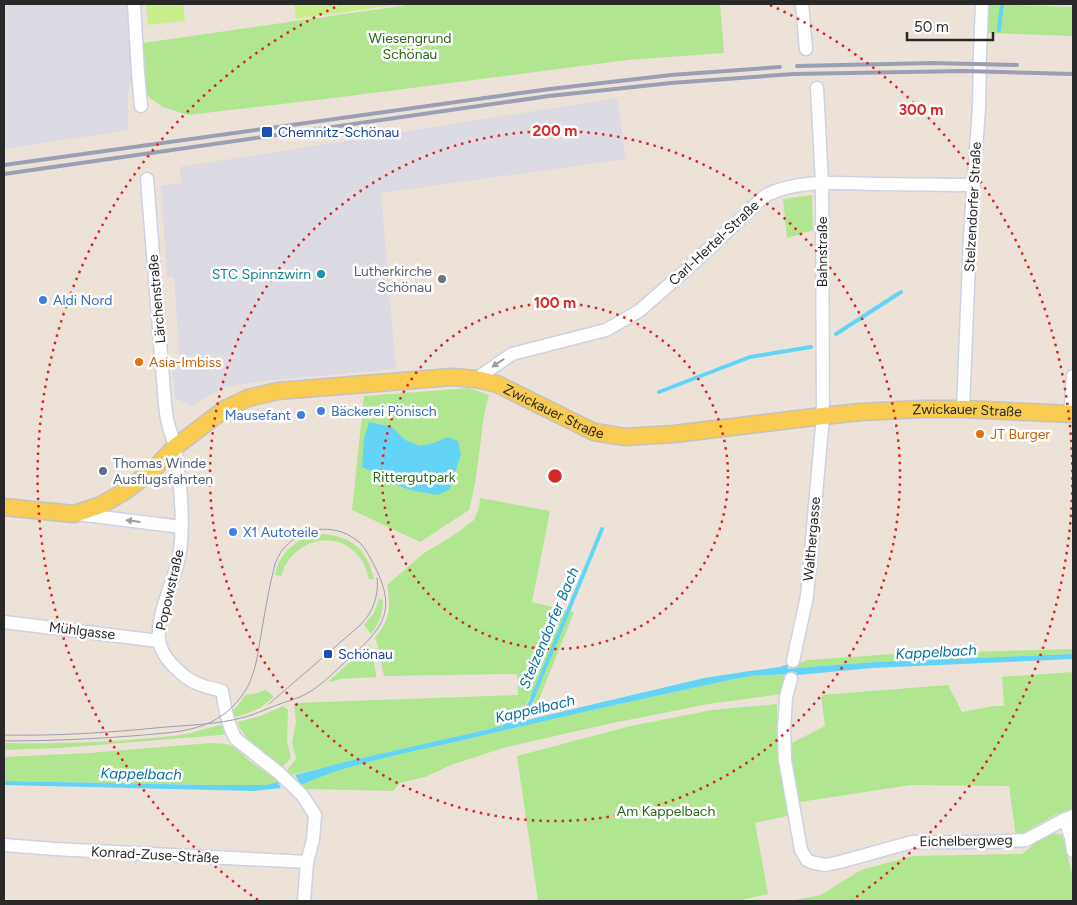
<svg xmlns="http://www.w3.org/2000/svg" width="1077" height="905" font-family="Figtree,sans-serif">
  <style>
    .industrial { fill: #dcdae3 }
    .green { fill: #b1e690 }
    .pitch { fill: #c8ef8b }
    .water { fill: #63d4f6 }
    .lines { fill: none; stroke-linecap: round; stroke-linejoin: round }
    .stream { stroke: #63d4f6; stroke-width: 4 }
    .minor-casing { stroke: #cdd2e2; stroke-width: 15 }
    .major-casing { stroke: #c3c3c3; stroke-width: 19 }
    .minor { stroke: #fff; stroke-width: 12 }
    .major { stroke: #f9cb50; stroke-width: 16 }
    .tram { stroke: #9b9fb4; stroke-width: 1 }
    .rail { stroke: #9b9fb4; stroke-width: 4 }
    .oneway { fill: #9e9e9e }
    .ring { fill: none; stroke: #d62828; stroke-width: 2.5; stroke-dasharray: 2.5 5 }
    .transit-dot { fill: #1a4fb4; stroke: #fff; stroke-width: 2 }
    .culture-dot { fill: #0f9aa8; stroke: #fff; stroke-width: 2 }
    .worship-dot { fill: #6b7280; stroke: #fff; stroke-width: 2 }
    .shop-dot { fill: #3f7fe0; stroke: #fff; stroke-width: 2 }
    .food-dot { fill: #e8710a; stroke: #fff; stroke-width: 2 }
    .service-dot { fill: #5c6f8a; stroke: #fff; stroke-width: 2 }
    .labels { text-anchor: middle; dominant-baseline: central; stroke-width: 5; stroke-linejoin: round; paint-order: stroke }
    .park-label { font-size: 14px; fill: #296815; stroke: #fff }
    .transit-label { font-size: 14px; fill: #164399; stroke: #fff; text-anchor: start }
    .street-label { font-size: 14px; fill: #282828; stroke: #fff }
    .worship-label { font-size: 14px; fill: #5b616d; stroke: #fff; text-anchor: end }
    .culture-label { font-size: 14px; fill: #0d838f; stroke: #fff; text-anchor: end }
    .shop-label { font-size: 14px; fill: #366cbe; stroke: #fff; text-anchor: start }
    .food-label { font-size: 14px; fill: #c56008; stroke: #fff; text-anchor: start }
    .service-label { font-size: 14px; fill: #4e5e75; stroke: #fff; text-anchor: start }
    .water-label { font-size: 15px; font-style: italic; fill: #05709f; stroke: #fff }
    .centre { fill: #d62828; stroke: #fff; stroke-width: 2.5 }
    .ring-label { font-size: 15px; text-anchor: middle; font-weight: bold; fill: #d62828; stroke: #fff; stroke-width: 5; stroke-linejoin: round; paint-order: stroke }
  </style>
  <rect width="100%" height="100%" fill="#ece2d8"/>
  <path class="industrial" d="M4,4h125l4,70 -5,18v38l-124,19z
    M617,98l9,61 -245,34 15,176 -142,13 -28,5 -35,19 -16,-8 -3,-33 8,-3 -6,-85h-7l-6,-92 20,-1 -1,-17z"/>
  <path class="green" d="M415,4h305l4,49 -96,7 -294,38 -146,17 -25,-8 -16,-11 -4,-53z
    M989,4l84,3v29l-85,-3z
    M812,195l1,35 -26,8 -4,-39z
    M469,388l20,7c-3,11 -6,23 -7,35 -3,27 -6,54 -13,80l-49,32 -68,-32 12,-114z
    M480,498l70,13 -18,91 42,10 -38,95 -6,-11 -4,10 -24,20 -211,49 -5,-4 10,-12 -4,-17 4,-19 -2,-20 224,-8 -1,-21 -133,2 -7,-33 -2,-5c15,-19 16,-30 12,-53l37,-32 27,-16 23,-17 5,-12z
    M318,534c32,1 48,13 56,45h-5c-2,-6 -3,-12 -7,-18 -22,-35 -70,-23 -81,15l-6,-1c4,-22 22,-37 43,-41z
    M379,599l4,1c0,13 -4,24 -12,34l-7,-9 10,-12z
    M369,645l2,2 5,27v3l-37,2v1l-11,2z
    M1073,649v5l-197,8 -80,6 1,-4 11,-4 86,-6z
    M1073,672v138l-16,4 -41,23 -7,-51 -99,-1 -110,17 -8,-27 -2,-31 35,-18 -4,-31 127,-10 14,27 31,-6h11l-2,-29z
    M787,674l-5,20 -74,10 -100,20 -105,24 -52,17 -26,12 -25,6 -7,8 -88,-2 -4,-4c49,-22 103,-31 154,-43 91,-22 183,-42 275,-62l21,-4z
    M266,690l8,7 -14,11 -14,6 -11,3 -3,-6 6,-6 7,-10 8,-1z
    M777,704v48l15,63 -37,8 13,71 -32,7h-198l-21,-145 114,-30 81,-16z
    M283,706l5,4 -1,31 4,17 -10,10c-15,-15 -36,-26 -44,-46l23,-6z
    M222,725l3,9 -4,1 -162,13 -55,2v-7c58,1 118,-1 177,-8 14,-2 26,-8 41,-10z
    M211,743l15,1 8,3 17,15 22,15 5,5 -12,3h-56l-206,-4v-24l85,-4z
    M1052,833l10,2 11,42v24h-283l31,-6 40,-25 52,-14 109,-2 19,-16z"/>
  <path class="pitch" d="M146,4h37l2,17 -37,4z
    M294,4h109l-107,15z"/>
  <path class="water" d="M369,422l23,5 13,13 15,6 14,-3 13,-6 11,4 3,13 -11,35 -12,6 -28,-5 -18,-7 -9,-6 -21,-10 2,-28z
    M1073,654v5l-201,9 -75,7 -1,-7 80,-6z
    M788,664l-1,10 -36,2 -21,4c-92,20 -184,40 -275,62 -51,12 -105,21 -154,43l-6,-10 50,-13 127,-29 232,-55 46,-7 30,-4z
    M4,781l206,4h56l12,-3 3,6 -27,3 -250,-6z"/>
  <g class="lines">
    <path class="stream" d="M999,30l3,-26
      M836,334l65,-42
      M659,392l91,-35 61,-10
      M783,671l18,-1
      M504,727l25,-21 73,-177"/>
    <g class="minor-casing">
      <path id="minor" d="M134,4l4,69 3,33
        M802,4l4,45
        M147,179l18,225c1,7 1,13 3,19 2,9 6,17 7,26 5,31 9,72 5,103 -4,27 -29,71 -19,96 6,14 22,29 35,35 8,4 17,5 26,8 3,16 5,33 14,48l43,34 23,22 13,20 -2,25 -6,22 -3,39
        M476,379l36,-25 94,-24 33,-19 47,-41 80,-75c34,-16 74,-12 111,-11 32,0 64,1 96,1
        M963,409l7,-173 9,-129 1,-54 2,-49
        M1070,414l3,-38
        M77,514l104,13
        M4,622l155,19
        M793,661l14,-65 16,-180 -1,-233 -5,-95
        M791,679l-5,18 -2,33 1,30 16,90 6,10 7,3 12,2 14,-3 72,-20h79l35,-2 39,-21 8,-3
        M1065,819l6,19 2,13
        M4,845l51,4 252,13"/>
    </g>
    <g class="major-casing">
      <g id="major">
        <path id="s1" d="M4,507l70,7 27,-9 21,-12 31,-23 22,-23 50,-38 23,-11 30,-7 174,-14 24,2 21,5 97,48 31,5 49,-3 149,-18 38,-4 62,-3h40l110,5"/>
      </g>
    </g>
    <use href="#minor" class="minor"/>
    <use href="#major" class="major"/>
    <path class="tram" d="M269,704l89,-77c4,-4 8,-8 11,-13 6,-9 10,-25 8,-36
      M4,735c50,1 101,-2 151,-7 30,-3 62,-3 90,-11 11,-3 21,-8 32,-12 10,-4 20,-6 29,-11 18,-10 33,-27 49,-41 29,-26 40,-44 22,-82 -5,-10 -10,-21 -18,-29 -21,-18 -52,-17 -72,3 -6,5 -9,12 -12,19 -6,23 -10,47 -14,71 -3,17 -5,35 -13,51 -8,15 -22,29 -37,36 -21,10 -45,11 -67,13 -47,4 -94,6 -140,6"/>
    <path class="rail" d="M797,66l135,-3 85,2
      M4,165l546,-76 121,-14 109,-8
      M4,174l545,-78 122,-13 122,-9 170,-3 110,3"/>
  </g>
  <defs><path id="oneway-solid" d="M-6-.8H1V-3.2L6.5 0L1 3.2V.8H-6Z" transform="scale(1.25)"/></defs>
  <g class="oneway">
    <use href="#oneway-solid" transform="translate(498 363) rotate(146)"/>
    <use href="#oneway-solid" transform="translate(133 521) rotate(-173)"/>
  </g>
  <g class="ring">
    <circle cx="555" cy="476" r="173"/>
    <circle cx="555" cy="476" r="345"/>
    <path d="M258 900A518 518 0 0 1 340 5M770 5A518 518 0 0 1 852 900"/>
  </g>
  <g class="transit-dot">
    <rect x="261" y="126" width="12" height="12" rx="2.5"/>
    <rect x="323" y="649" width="10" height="10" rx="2.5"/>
  </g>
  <circle class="culture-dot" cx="321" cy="274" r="5"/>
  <circle class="worship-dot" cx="442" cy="279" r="5"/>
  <g class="shop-dot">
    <circle cx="43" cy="300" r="5"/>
    <circle cx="321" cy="411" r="5"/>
    <circle cx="301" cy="415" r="5"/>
    <circle cx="233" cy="532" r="5"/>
  </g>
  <g class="food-dot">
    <circle cx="139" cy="362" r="5"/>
    <circle cx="980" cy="434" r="5"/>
  </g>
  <circle class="service-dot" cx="103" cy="471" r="5"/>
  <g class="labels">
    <g class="park-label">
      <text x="410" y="38">Wiesengrund<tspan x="410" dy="16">Schönau</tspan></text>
      <text x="414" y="477">Rittergutpark</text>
      <text x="666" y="811">Am Kappelbach</text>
    </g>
    <g class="transit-label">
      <text x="278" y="132">Chemnitz-Schönau</text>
      <text x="338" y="654">Schönau</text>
    </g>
    <g class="street-label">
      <text transform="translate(973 207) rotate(-87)">Stelzendorfer Straße</text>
      <text transform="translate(714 243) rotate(-43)">Carl-Hertel-Straße</text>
      <text transform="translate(822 252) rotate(-90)">Bahnstraße</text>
      <text transform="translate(157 299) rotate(-95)">Lärchenstraße</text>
      <text stroke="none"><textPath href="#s1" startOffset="596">Zwickauer Straße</textPath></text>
      <text stroke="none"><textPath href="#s1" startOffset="1016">Zwickauer Straße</textPath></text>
      <text transform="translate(812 539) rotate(-85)">Walthergasse</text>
      <text transform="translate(170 590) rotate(-77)">Popowstraße</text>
      <text transform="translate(82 631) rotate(7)">Mühlgasse</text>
      <text transform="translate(966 841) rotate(-1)">Eichelbergweg</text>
      <text transform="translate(155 855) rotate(3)">Konrad-Zuse-Straße</text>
    </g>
    <g class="worship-label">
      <text x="432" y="271">Lutherkirche<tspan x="432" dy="16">Schönau</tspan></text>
    </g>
    <g class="culture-label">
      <text x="311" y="274">STC Spinnzwirn</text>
    </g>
    <g class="shop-label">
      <text x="53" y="300">Aldi Nord</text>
      <text x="331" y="411">Bäckerei Pönisch</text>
      <text x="291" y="415" text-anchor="end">Mausefant</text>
      <text x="243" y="532">X1 Autoteile</text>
    </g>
    <g class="food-label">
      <text x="149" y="362">Asia-Imbiss</text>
      <text x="990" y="434">JT Burger</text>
    </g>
    <g class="service-label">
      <text x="113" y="463">Thomas Winde<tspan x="113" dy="16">Ausflugsfahrten</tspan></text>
    </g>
    <g class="water-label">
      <text transform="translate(549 628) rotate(-67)">Stelzendorfer Bach</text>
      <text transform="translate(936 652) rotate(-3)">Kappelbach</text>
      <text transform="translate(535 709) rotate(-13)">Kappelbach</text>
      <text transform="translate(141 774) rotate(1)">Kappelbach</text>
    </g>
  </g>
  <circle cx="555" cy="476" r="8" class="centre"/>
  <g class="ring-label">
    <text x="921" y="115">300 m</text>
    <text x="555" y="136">200 m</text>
    <text x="555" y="308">100 m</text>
  </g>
  <rect width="1077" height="905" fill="none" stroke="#282828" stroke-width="10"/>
  <path d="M907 32v8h86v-8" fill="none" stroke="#282828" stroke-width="2.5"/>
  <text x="914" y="32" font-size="15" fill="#282828" stroke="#ffffff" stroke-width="4" paint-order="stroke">50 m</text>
</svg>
